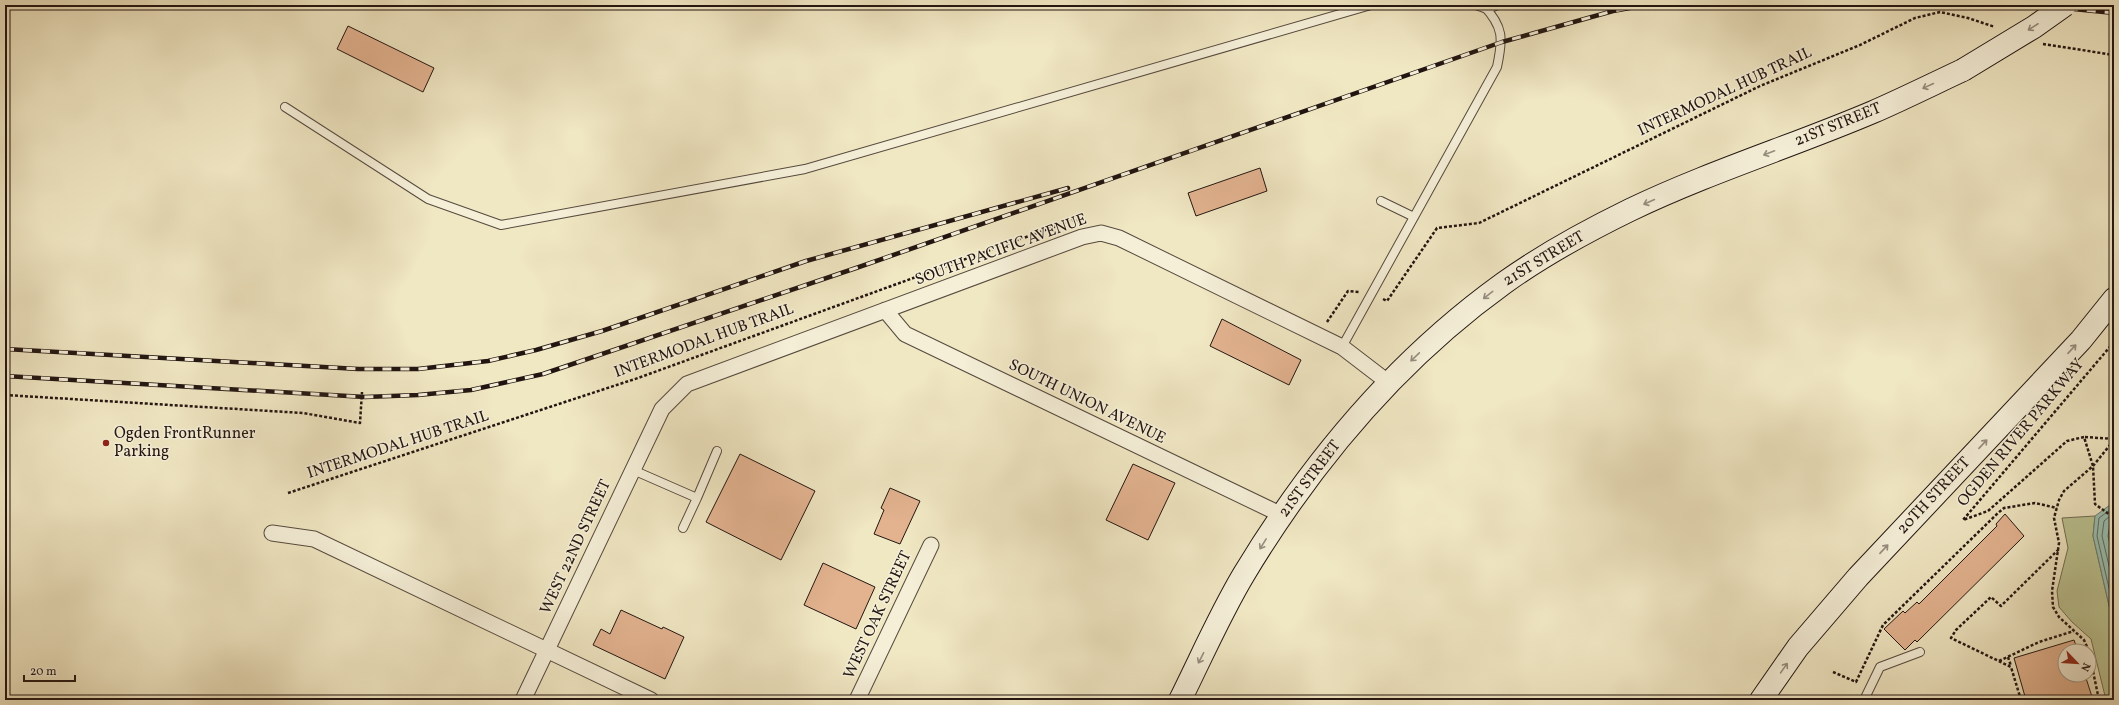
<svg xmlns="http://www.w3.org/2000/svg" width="2119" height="705" font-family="Vollkorn,serif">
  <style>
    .green { fill: #bcc492; stroke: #6f6c52 }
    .water { fill: #9ac0b1; stroke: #6a7c71 }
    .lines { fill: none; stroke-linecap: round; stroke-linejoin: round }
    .shore { stroke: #5e6a61; stroke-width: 1 }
    .building { fill: #e3b390; stroke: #221511 }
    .service-casing { stroke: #564a3e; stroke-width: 10 }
    .minor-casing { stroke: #564a3e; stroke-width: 17 }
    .secondary-casing { stroke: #221511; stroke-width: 24 }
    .path { stroke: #221511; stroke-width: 2.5; stroke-dasharray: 3 2; stroke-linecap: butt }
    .service { stroke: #f5efd8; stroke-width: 8 }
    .minor { stroke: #f5efd8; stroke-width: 15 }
    .secondary { stroke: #f5efd8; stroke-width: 22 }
    .rail-casing { stroke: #221511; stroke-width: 4.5 }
    .rail { stroke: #f5efd8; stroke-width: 3; stroke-dasharray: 9; stroke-linecap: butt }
    .secondary-bridge-casing { stroke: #221511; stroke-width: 24; stroke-linecap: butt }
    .secondary-bridge { stroke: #f5efd8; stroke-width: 22 }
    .oneway { stroke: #968d7e }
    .poi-dot { fill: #8f2418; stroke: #f5efd8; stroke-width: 1.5 }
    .labels { text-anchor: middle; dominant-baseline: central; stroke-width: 3; stroke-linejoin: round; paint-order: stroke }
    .street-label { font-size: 16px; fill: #221511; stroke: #f5efd8 }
    .poi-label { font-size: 16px; fill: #221511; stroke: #f5efd8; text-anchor: start }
  </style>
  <rect width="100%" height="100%" fill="#f0e7c3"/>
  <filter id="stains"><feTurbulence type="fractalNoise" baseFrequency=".005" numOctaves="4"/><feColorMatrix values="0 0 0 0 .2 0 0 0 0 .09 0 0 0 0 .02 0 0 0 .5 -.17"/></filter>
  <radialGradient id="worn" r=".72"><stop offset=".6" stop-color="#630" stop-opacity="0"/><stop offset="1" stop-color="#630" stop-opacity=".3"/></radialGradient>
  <path class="green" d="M2095,516l-2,20 21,91v73h-8l-15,-61 -19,-17 -13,-15 -2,-16 11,-43 -6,-30z"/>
  <path class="water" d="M2114,502v125l-21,-91 2,-20z"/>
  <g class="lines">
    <path class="shore" d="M2114,507l-15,11 -2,18 17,74
      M2114,513l-10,8 -2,15 12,51
      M2114,521l-4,3 -2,12 6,25"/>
  </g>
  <path class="building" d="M348,26l86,42 -11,24 -86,-43z
    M1260,168l7,23 -71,25 -8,-23z
    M1222,319l79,41 -12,25 -79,-39z
    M740,454l75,37 -34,69 -75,-38z
    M1133,464l42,19 -27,57 -42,-20z
    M890,488l30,13 -20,43 -26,-10 10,-24 -3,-2z
    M2005,514l19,22 -107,106 -2,-2 -10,10 -21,-21 19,-18 2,2 12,-11 2,2 78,-78 -1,-2z
    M823,563l52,24 -19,42 -52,-24z
    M621,610l41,19 1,-2 21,10 -19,42 -72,-34 8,-16 9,5z
    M2074,640l4,11h-13v24h20l8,25h-67l-12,-42z"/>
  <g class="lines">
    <g class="service-casing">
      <path id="service" d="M1476,5l11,4 11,-4
        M285,107l143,92 73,26 304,-56 566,-164
        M1381,201l33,16
        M1342,347l155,-280c6,-28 7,-40 -14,-62
        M633,470l64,28 20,-47
        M683,528l14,-30
        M1864,700l16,-33 40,-15"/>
    </g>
    <g class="minor-casing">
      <path id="minor" d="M885,310l20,24 377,181
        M272,533l42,6 337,161
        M523,700l139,-291 25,-25 395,-147 19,-4 18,5 223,109 47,36
        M857,700l74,-155"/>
    </g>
    <g class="secondary-casing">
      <path id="secondary" d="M1180,700c21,-42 40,-86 64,-126 67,-111 153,-214 260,-291 39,-28 83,-52 126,-73 79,-38 163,-64 243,-98 30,-13 60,-28 90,-42
        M1761,700l37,-53 60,-70 223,-237 33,-41"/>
    </g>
    <path class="path" d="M2043,44l71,11
      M1383,299l4,2 50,-73 42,-5 281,-137 100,-41 55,-27 25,-6 28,6 27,9
      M1327,322l21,-31 11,1
      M2114,342l-151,178 25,-9 79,-70 17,-4 9,29 2,38 19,14
      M5,395l298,18 57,10 2,-31
      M2085,437l29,2
      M288,493l350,-115 435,-158h6
      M2089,651l-5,-11 -25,-23 -6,-10 -1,-16 7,-48 -5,-25 5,-18 5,-9 29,-25 21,-26
      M2089,652l10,48
      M2008,657l3,9
      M1999,661l40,-19 35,-11
      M1833,672l23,10 27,-57 115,-112 6,-5 31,-5 22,5
      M2021,700l-10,-33 -60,-29 5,-8 35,-33 10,9 58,-57"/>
    <use href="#service" class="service"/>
    <use href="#minor" class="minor"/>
    <use href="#secondary" class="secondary"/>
    <g class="rail-casing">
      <path id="rail" d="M2033,5l81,8
        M5,349l353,20h60l70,-8 48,-11 66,-19 204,-70 262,-73
        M5,376l360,21 53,-2 53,-5 72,-16 316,-107 643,-225 111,-31 33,-6"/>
    </g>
    <use href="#rail" class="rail"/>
    <g class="secondary-bridge-casing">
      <path id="secondary-bridge" d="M1963,70l71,-43 31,-22"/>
    </g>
    <use href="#secondary-bridge" class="secondary-bridge"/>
  </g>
  <defs><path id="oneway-shaft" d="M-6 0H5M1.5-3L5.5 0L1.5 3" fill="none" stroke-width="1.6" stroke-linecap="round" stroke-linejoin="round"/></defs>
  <g class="oneway">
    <use href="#oneway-shaft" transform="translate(2033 27) rotate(147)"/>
    <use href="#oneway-shaft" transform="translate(1928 86) rotate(155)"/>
    <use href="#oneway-shaft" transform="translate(1769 153) rotate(159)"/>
    <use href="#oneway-shaft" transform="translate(1649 202) rotate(156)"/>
    <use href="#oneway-shaft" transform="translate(1488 295) rotate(142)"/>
    <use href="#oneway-shaft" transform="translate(2072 349) rotate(-47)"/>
    <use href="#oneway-shaft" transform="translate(1415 357) rotate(136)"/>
    <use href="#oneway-shaft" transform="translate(1983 444) rotate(-47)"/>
    <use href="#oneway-shaft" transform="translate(1263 544) rotate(122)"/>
    <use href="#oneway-shaft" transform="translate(1884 549) rotate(-47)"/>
    <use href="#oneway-shaft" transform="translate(1201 658) rotate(117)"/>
    <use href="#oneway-shaft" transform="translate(1784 668) rotate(-55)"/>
  </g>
  <circle class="poi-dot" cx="106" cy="443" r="4"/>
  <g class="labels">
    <g class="street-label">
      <text transform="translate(1725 92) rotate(-25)">INTERMODAL HUB TRAIL</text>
      <text transform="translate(1838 125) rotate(-22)">21ST STREET</text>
      <text transform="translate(1001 250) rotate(-20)">SOUTH PACIFIC AVENUE</text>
      <text transform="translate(1544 259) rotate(-31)">21ST STREET</text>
      <text transform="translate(704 341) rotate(-20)">INTERMODAL HUB TRAIL</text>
      <text transform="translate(1087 402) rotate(26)">SOUTH UNION AVENUE</text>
      <text transform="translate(2021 433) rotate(-50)">OGDEN RIVER PARKWAY</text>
      <text transform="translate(398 445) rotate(-18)">INTERMODAL HUB TRAIL</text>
      <text transform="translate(1310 479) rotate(-53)">21ST STREET</text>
      <text transform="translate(1934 496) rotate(-47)">20TH STREET</text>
      <text transform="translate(576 547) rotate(-65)">WEST 22ND STREET</text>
      <text transform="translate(878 615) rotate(-65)">WEST OAK STREET</text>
    </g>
    <g class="poi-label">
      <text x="114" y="434">Ogden FrontRunner<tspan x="114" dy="18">Parking</tspan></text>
    </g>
  </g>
  <rect width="2119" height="705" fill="none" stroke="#f0e7c3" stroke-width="20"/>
  <rect x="6" y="6" width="2107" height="693" fill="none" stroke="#221511" stroke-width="2"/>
  <rect x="10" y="10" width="2099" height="685" fill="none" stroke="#221511"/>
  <g transform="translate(2077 663) rotate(115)"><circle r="19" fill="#f5efd8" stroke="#a19888"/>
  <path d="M0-3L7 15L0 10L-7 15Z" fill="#8f2418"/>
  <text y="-6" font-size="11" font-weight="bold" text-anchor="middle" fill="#221511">N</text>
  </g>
  <path d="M24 675v6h51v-6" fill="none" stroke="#221511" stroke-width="2"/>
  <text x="30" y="675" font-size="12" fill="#221511" stroke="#f5efd8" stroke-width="3" paint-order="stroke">20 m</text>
  <rect width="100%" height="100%" filter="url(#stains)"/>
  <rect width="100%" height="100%" fill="url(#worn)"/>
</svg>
